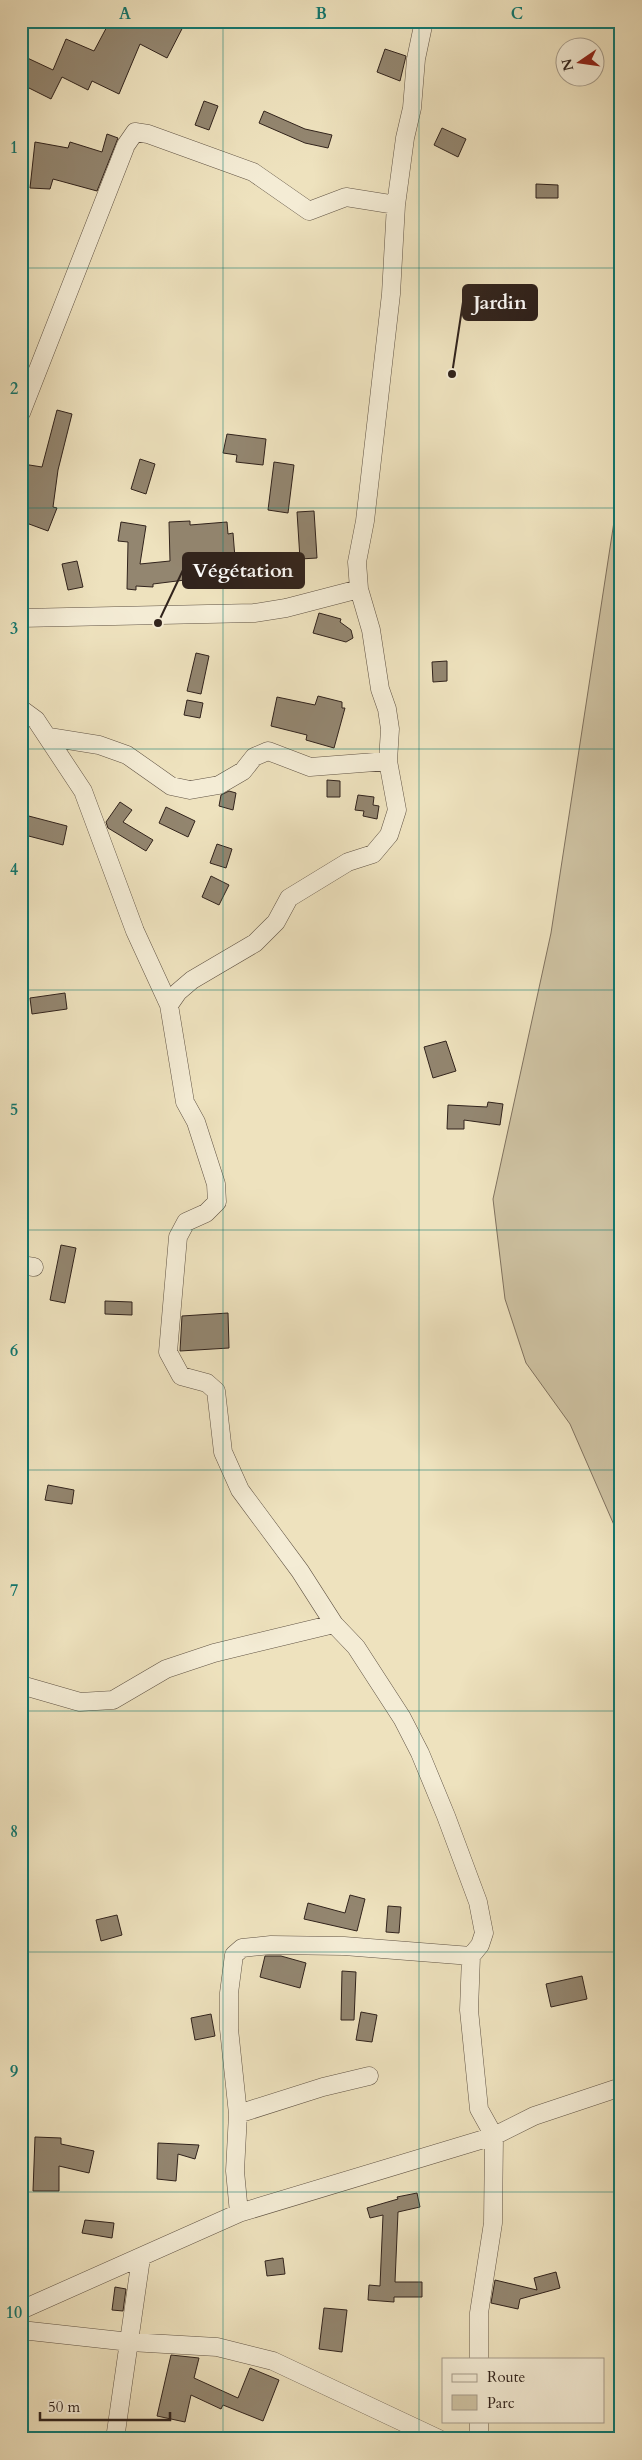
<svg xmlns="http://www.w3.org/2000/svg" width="642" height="2460" font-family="Cardo,serif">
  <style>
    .green { fill: #cec2a2; stroke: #80725f }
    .building { fill: #938670; stroke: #31231c }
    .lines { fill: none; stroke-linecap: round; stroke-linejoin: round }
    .minor-casing { stroke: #605344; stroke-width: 19 }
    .minor { stroke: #f4ecd5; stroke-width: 18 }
    .grid { fill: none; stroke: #0f766e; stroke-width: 1; stroke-opacity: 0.55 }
    .leader { fill: none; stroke: #31231c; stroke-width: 2 }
    .callout-dot { fill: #31231c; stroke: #f4ecd5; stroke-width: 2 }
    .callout { fill: #31231c; stroke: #31231c; stroke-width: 2 }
    .callout-label { font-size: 20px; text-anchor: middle; font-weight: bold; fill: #fff }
    .neatline { fill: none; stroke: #0f766e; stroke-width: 2 }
    .grid-label { font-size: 16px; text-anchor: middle; font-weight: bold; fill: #0f766e }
  </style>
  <rect width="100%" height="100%" fill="#eee2be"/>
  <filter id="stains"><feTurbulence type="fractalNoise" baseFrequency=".004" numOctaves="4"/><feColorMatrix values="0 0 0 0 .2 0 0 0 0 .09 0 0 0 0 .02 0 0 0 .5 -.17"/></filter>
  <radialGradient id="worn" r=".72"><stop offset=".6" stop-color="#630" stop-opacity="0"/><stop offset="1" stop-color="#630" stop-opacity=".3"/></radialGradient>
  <path class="green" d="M621,476v1065l-51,-117 -44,-61 -21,-64 -12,-100 58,-266z"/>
  <path class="building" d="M110,21h76l-19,37 -27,-14 -21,50 -27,-13 -4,9 -26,-13 -11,22 -30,-15v-29l32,15 13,-31 28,12z
    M385,49l21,7 -6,25 -23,-9z
    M204,101l14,5 -9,24 -14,-5z
    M264,111l41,18 27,6 -4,13 -23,-5 -46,-20z
    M442,128l24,11 -8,18 -24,-12z
    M107,134l11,4 -21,53 -44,-12 -3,10 -20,-1 5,-46 33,6 2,-6 32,10z
    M536,184l22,1v13h-22z
    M57,410l15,4 -14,56 -5,37 4,1 -9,23 -27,-10v-49l2,-8 19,3z
    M227,434l39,5 -3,26 -27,-3 1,-7 -14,-2z
    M140,459l15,5 -9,30 -15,-5z
    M274,462l20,3 -6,48 -20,-3z
    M314,511l3,47 -17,1 -3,-47z
    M190,521v4l37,-3 1,12 5,-1 2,25 -36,2 2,18 -48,6v3l-17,-1v4l-9,-1 1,-47 -10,-1 3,-19 25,4 -6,38 30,-3 -1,-39z
    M77,561l6,26 -15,3 -6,-26z
    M319,613l22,6 -1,3 11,8 2,8 -7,4 -33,-9z
    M196,653l13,3 -8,38 -14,-3z
    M447,661v20l-14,1 -1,-20z
    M318,696l24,6v6h3l-11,40 -28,-8 1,-5 -36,-9 6,-29 38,8z
    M187,700l16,3 -3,15 -16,-3z
    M327,780l13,1v16h-13z
    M229,791l7,2 -3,17 -14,-4 2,-11z
    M358,795l16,2 -1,8 6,1 -2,13 -14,-3 1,-5 -9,-1z
    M120,802l12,8 -9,12 30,18 -7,11 -38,-23 -2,-6z
    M166,807l29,14 -7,16 -29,-14z
    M21,814l46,12 -4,19 -42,-11z
    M217,844l15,5 -6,19 -16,-5z
    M211,876l18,9 -10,20 -17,-8z
    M65,993l2,16 -35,5 -2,-16z
    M446,1041l10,30 -23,7 -9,-31z
    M488,1102l15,2 -3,21 -36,-5v9h-17l1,-24 39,2z
    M61,1245l15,3 -11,55 -15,-3z
    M105,1301l27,1v13l-27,-1z
    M228,1313l1,35 -49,3 2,-35z
    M48,1485l26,5 -2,14 -27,-4z
    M350,1895l15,4 -8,32 -53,-12 4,-16 37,10z
    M388,1906l13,1 -2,26 -13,-1z
    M117,1915l5,20 -21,6 -5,-21z
    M265,1956h16l25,7 -6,25 -40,-11z
    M342,1971l14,1 -2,48h-13z
    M582,1976l5,23 -36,8 -5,-23z
    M361,2012l16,3 -5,27 -16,-2z
    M211,2014l4,22 -20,4 -4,-22z
    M35,2137l26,1v6l33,7 -5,22 -30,-7v25h-26z
    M158,2143l41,2 -4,14 -17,-5 -2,27 -19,-2z
    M417,2193l3,14 -22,5 -3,70h27v15h-28v5l-26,-2 1,-15 11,1 3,-71 -13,3 -3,-10 31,-9 -1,-2z
    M85,2220l29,3 -2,15 -30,-5z
    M283,2258l2,16 -18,2 -2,-15z
    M556,2272l4,16 -40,11 -2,10 -27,-6 4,-23 42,10 -3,-12z
    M115,2287l11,2 -3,22 -11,-1z
    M324,2308l23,2 -5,42 -23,-3z
    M171,2355l28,3 -5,20 44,20 12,-30 29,12 -16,41 -40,-16 -2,4 -30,-14 -6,27 -28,-6z"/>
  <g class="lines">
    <g class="minor-casing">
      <path id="minor" d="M21,413l105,-268 9,-13 13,2 105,38 56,39 37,-14 50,8
        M21,618l233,-5 32,-5 73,-19 -2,-27 8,-41 18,-157 8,-70 5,-89 9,-67 7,-30 4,-49 8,-38
        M21,709l15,11 47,71 52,140 34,74 16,97 11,20 20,62 1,18 -11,11 -20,9 -8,15 -10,115 13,24 26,7 9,8 7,61 17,38 60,81 34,53 22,23 46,71 18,35 26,63 32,86 6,31 -4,12 -9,11 -2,54 10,99 15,27 -1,87 -14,90v46
        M49,737l50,8 28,10 44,31 19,4 29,-5 24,-14 11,-14 14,-6 42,16 78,-6
        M169,1005l9,-13 14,-12 63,-37 21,-21 13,-24 59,-36 25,-8 16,-19 8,-25 -9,-49 2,-32 -3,-20 -7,-20 -9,-59 -12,-41
        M21,1265l13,2
        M21,1685l59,17 33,-2 53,-31 48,-16 120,-29
        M238,2114l85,-27 46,-11
        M239,2213l-4,-42 3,-57 -9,-85v-36l5,-38 8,-7 29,-3 73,1 127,10
        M21,2310l218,-97 255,-77 40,-20 87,-29
        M21,2330l109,12 87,5 56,14 166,78
        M115,2439l26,-181
        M479,2439v-18"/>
    </g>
    <use href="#minor" class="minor"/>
  </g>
  <path class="grid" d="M223,21v2418M419,21v2418M21,268h600M21,508h600M21,749h600M21,990h600M21,1230h600M21,1470h600M21,1711h600M21,1952h600M21,2192h600"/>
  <path class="leader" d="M452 374L463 302M158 623L183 570"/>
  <g class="callout-dot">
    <circle cx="452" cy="374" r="5"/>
    <circle cx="158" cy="623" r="5"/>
  </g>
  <g class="callout">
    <rect x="463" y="285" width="74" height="35" rx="5"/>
    <rect x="183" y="553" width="121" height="35" rx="5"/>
  </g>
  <g class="callout-label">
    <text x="500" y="309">Jardin</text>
    <text x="243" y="577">Végétation</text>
  </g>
  <rect width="642" height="2460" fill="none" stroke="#eee2be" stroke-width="55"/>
  <rect x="442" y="2358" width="162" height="65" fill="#f4ecd5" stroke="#a69c8b"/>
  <rect x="452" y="2374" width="25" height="8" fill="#f4ecd5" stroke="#a69c8b"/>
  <text x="487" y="2382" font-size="15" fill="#31231c">Route</text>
  <rect x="452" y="2395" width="25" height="15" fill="#cec2a2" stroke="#a69c8b"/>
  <text x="487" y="2408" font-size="15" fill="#31231c">Parc</text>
  <g transform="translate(580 62) rotate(257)"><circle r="24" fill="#f4ecd5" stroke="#a69c8b"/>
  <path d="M0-4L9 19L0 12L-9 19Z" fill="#8f2418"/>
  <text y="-8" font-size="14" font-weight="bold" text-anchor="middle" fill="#31231c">N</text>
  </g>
  <path d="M40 2412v8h130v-8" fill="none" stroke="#31231c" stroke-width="2.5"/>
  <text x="48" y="2412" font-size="15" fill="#31231c" stroke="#f4ecd5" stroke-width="4" paint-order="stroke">50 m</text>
  <rect x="28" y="28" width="586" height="2404" class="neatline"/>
  <g class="grid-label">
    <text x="125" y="19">A</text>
    <text x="321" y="19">B</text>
    <text x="517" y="19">C</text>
    <text x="14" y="153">1</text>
    <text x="14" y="394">2</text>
    <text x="14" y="634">3</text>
    <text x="14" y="875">4</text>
    <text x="14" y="1115">5</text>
    <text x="14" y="1356">6</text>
    <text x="14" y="1596">7</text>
    <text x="14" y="1837">8</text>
    <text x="14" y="2077">9</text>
    <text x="14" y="2318">10</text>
  </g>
  <rect width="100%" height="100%" filter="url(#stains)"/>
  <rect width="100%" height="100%" fill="url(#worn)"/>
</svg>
